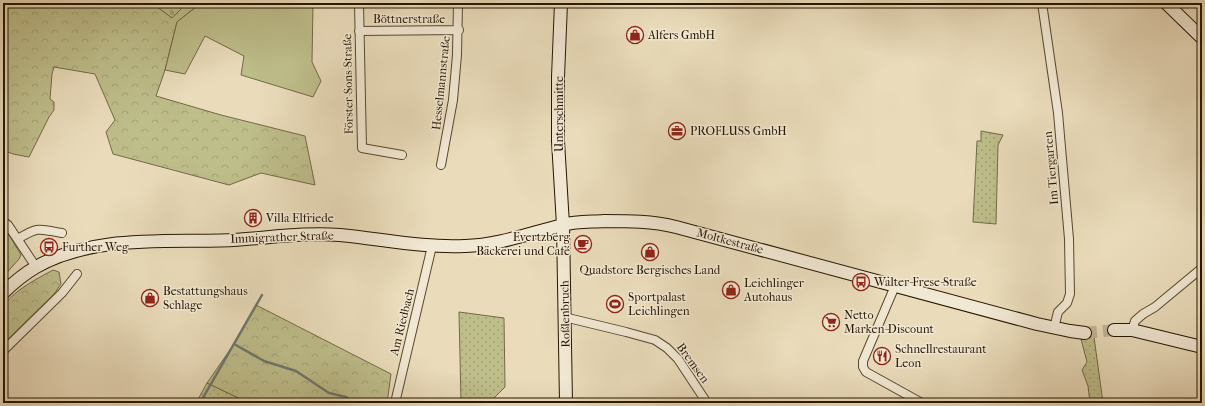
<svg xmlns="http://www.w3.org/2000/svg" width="1205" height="406" font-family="'IM FELL French Canon',serif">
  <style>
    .grass { fill: url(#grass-dots); stroke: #726a46 }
    .forest { fill: url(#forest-crowns); stroke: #726a46 }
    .cemetery { fill: url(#cemetery-stones); stroke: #726a46 }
    .garden { fill: #bebe8b; stroke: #726a46 }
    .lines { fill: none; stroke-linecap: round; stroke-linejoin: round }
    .stream { stroke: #6e7771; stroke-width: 2.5 }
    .secondary-tunnel { stroke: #c3b496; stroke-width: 12; stroke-dasharray: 12 6; stroke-linecap: butt }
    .street-casing { stroke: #57482f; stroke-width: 10 }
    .secondary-casing { stroke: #261600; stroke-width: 14 }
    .street { stroke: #f1e8d3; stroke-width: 8 }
    .secondary { stroke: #f1e8d3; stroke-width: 12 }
    .labels { text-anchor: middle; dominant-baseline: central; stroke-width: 3; stroke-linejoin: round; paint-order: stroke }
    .street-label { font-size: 12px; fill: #261600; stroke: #f1e8d3 }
    .poi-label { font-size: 12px; fill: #261600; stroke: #f1e8d3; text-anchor: start }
  </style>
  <defs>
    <pattern id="grass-dots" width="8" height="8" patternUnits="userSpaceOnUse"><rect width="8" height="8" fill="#bebe8b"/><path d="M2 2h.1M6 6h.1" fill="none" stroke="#a3a376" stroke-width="1.8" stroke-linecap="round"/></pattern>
    <pattern id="forest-crowns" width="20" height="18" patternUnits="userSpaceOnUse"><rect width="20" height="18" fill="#bebe8b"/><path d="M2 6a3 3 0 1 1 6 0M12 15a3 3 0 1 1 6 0" fill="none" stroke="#a3a376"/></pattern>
    <pattern id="cemetery-stones" width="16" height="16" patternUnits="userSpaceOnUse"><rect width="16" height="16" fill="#bebe8b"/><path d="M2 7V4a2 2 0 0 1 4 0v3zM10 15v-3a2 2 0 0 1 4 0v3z" fill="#a3a376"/></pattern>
  </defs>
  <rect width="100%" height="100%" fill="#eadcbb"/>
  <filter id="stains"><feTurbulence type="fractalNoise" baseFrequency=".005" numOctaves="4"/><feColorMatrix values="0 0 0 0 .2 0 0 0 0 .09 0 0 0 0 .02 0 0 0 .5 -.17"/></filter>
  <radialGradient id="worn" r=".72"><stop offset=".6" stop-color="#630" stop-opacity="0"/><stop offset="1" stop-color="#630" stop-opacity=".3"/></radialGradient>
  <path class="grass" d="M981,131l22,4 -5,10 -2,79 -23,-2 4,-81h4z
    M459,312l45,6 1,69 -11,11 -1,5h-32z
    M1094,337l9,66h-13l-2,-17 -6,-16 5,-8 -6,-23z
    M207,383l42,20h-53z"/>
  <path class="forest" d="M3,3h149l20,15 15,-15h14l-24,19 -12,48 -9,26 65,19 84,21 10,49 -54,-12 -32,12 -116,-31 -7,-22 9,-12 -20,-46 -41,-7 -2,7 -2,25 4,3v8l-5,7 -20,40 -16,-3 -10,-4z
    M3,228l3,2 15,25 -2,4 -16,18z
    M53,270l6,2 2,12 -7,10 -51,50c0,-11 -2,-23 0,-34 2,-15 37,-33 50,-40z
    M256,305l135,69 -4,29h-138l-42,-20 27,-39z"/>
  <path class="cemetery" d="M152,3h35l-15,15z"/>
  <path class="garden" d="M201,3h112l-1,59 9,19 -8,16 -72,-22 3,-19 -39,-20 -20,38 -20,-4 12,-48z"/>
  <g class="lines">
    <path class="stream" d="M234,344l30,17 32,10 33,22 17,4 9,6
      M200,403l62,-108"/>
    <path class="secondary-tunnel" d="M1085,333l29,-3"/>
    <g class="street-casing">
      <path id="street" d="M359,3l3,145 40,7
        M1042,3l16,110 11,126 1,55 -3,9 -9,9 -4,16
        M359,31l100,-1
        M441,165l12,-65 4,-45 1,-52
        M3,221l5,4 28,42
        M18,239c21,-13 21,-10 44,-6
        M895,286l-32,75v6l3,5 56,31
        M564,317l62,15 29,8 12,8 11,11 29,44
        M1132,330l3,-9 8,-7 12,-7 47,-39
        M3,351l59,-58 15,-19
        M395,403l37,-157"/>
    </g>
    <g class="secondary-casing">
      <path id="secondary" d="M561,3l-3,74v64l5,84 3,178
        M1166,3l36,35
        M3,293c10,-10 21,-19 33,-26 58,-33 132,-24 197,-27 35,-2 72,-8 107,-5 42,4 83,13 125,11 34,-1 65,-13 98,-21 13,-4 27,-3 41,-4 25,0 48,0 72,6l361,97 33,7 15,2
        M1114,330h18l70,17"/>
    </g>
    <use href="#street" class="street"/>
    <use href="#secondary" class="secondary"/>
  </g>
  <defs>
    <g id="shop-ring" transform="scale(0.9)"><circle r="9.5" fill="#f1e8d3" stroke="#8f2418" stroke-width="1.5"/><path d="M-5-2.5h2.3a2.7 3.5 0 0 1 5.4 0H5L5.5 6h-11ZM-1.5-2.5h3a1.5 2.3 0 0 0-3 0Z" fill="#8f2418"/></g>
    <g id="office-ring" transform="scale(0.9)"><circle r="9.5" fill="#f1e8d3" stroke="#8f2418" stroke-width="1.5"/><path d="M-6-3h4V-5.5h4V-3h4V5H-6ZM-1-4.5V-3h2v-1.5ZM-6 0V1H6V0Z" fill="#8f2418"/></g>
    <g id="building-ring" transform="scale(0.9)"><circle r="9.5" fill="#f1e8d3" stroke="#8f2418" stroke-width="1.5"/><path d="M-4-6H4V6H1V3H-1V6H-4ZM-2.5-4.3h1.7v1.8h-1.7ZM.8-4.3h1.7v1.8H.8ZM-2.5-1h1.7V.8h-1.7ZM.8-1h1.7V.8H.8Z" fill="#8f2418"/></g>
    <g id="cafe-ring" transform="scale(0.9)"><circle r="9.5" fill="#f1e8d3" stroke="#8f2418" stroke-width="1.5"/><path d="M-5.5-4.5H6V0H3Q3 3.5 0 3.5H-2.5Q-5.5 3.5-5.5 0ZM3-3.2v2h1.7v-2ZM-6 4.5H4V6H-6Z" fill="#8f2418"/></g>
    <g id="bus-ring" transform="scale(0.9)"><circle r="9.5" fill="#f1e8d3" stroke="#8f2418" stroke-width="1.5"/><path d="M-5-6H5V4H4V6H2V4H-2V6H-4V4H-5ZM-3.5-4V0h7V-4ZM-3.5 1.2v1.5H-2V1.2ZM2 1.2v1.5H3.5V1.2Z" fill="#8f2418"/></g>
    <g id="stadium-ring" transform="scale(0.9)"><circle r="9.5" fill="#f1e8d3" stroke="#8f2418" stroke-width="1.5"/><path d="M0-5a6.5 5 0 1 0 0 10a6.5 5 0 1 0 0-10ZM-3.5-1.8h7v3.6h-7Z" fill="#8f2418"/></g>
    <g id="supermarket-ring" transform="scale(0.9)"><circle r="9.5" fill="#f1e8d3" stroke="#8f2418" stroke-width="1.5"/><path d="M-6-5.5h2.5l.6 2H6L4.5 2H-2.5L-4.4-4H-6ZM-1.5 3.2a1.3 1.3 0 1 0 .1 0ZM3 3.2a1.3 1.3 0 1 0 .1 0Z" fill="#8f2418"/></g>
    <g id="restaurant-ring" transform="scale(0.9)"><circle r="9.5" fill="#f1e8d3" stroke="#8f2418" stroke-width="1.5"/><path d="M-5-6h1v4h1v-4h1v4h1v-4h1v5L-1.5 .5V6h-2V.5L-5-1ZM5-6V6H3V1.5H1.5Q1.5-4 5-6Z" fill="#8f2418"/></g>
  </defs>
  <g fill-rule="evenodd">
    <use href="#shop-ring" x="635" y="35"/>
    <use href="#office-ring" x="677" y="131"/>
    <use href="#building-ring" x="253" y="218"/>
    <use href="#cafe-ring" x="583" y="244"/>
    <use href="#bus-ring" x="49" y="247"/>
    <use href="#shop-ring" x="650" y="252"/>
    <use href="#bus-ring" x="861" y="282"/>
    <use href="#shop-ring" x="731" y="290"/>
    <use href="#shop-ring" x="150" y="298"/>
    <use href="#stadium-ring" x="615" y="304"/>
    <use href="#supermarket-ring" x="831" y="322"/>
    <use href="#restaurant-ring" x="882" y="356"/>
  </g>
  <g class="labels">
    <g class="street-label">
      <text x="409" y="19">Böttnerstraße</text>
      <text transform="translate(441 83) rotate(-84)">Hesselmannstraße</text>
      <text transform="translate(348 84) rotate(-91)">Förster-Sons-Straße</text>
      <text transform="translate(559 114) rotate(-90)">Unterschmitte</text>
      <text transform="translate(1051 168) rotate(-95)">Im Tiergarten</text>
      <text transform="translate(282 237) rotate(-2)">Immigrather Straße</text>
      <text transform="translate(730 241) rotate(15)">Moltkestraße</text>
      <text transform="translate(565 314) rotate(-91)">Roßlenbruch</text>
      <text transform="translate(402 322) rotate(-76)">Am Riedbach</text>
      <text transform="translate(693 363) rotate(54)">Bremsen</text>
    </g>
    <g class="poi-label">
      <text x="648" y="35">Alfers GmbH</text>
      <text x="690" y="131">PROFLUSS GmbH</text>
      <text x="266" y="218">Villa Elfriede</text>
      <text x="570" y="237" text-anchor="end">Evertzberg<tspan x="570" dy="14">Bäckerei und Café</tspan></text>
      <text x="62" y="247">Further Weg</text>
      <text x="650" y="270" text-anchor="middle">Quadstore Bergisches Land</text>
      <text x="874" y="282">Walter-Frese-Straße</text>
      <text x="744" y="283">Leichlinger<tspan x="744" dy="14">Autohaus</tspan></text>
      <text x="163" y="291">Bestattungshaus<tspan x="163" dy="14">Schlage</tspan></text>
      <text x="628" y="297">Sportpalast<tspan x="628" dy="14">Leichlingen</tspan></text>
      <text x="844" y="315">Netto<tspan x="844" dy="14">Marken-Discount</tspan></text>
      <text x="895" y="349">Schnellrestaurant<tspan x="895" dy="14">Leon</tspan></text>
    </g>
  </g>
  <rect width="1205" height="406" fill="none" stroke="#eadcbb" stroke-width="16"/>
  <rect x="4" y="4" width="1197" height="398" fill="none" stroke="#261600" stroke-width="2"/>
  <rect x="8" y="8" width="1189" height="390" fill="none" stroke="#261600"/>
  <rect width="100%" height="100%" filter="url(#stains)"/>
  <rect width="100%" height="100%" fill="url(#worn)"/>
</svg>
